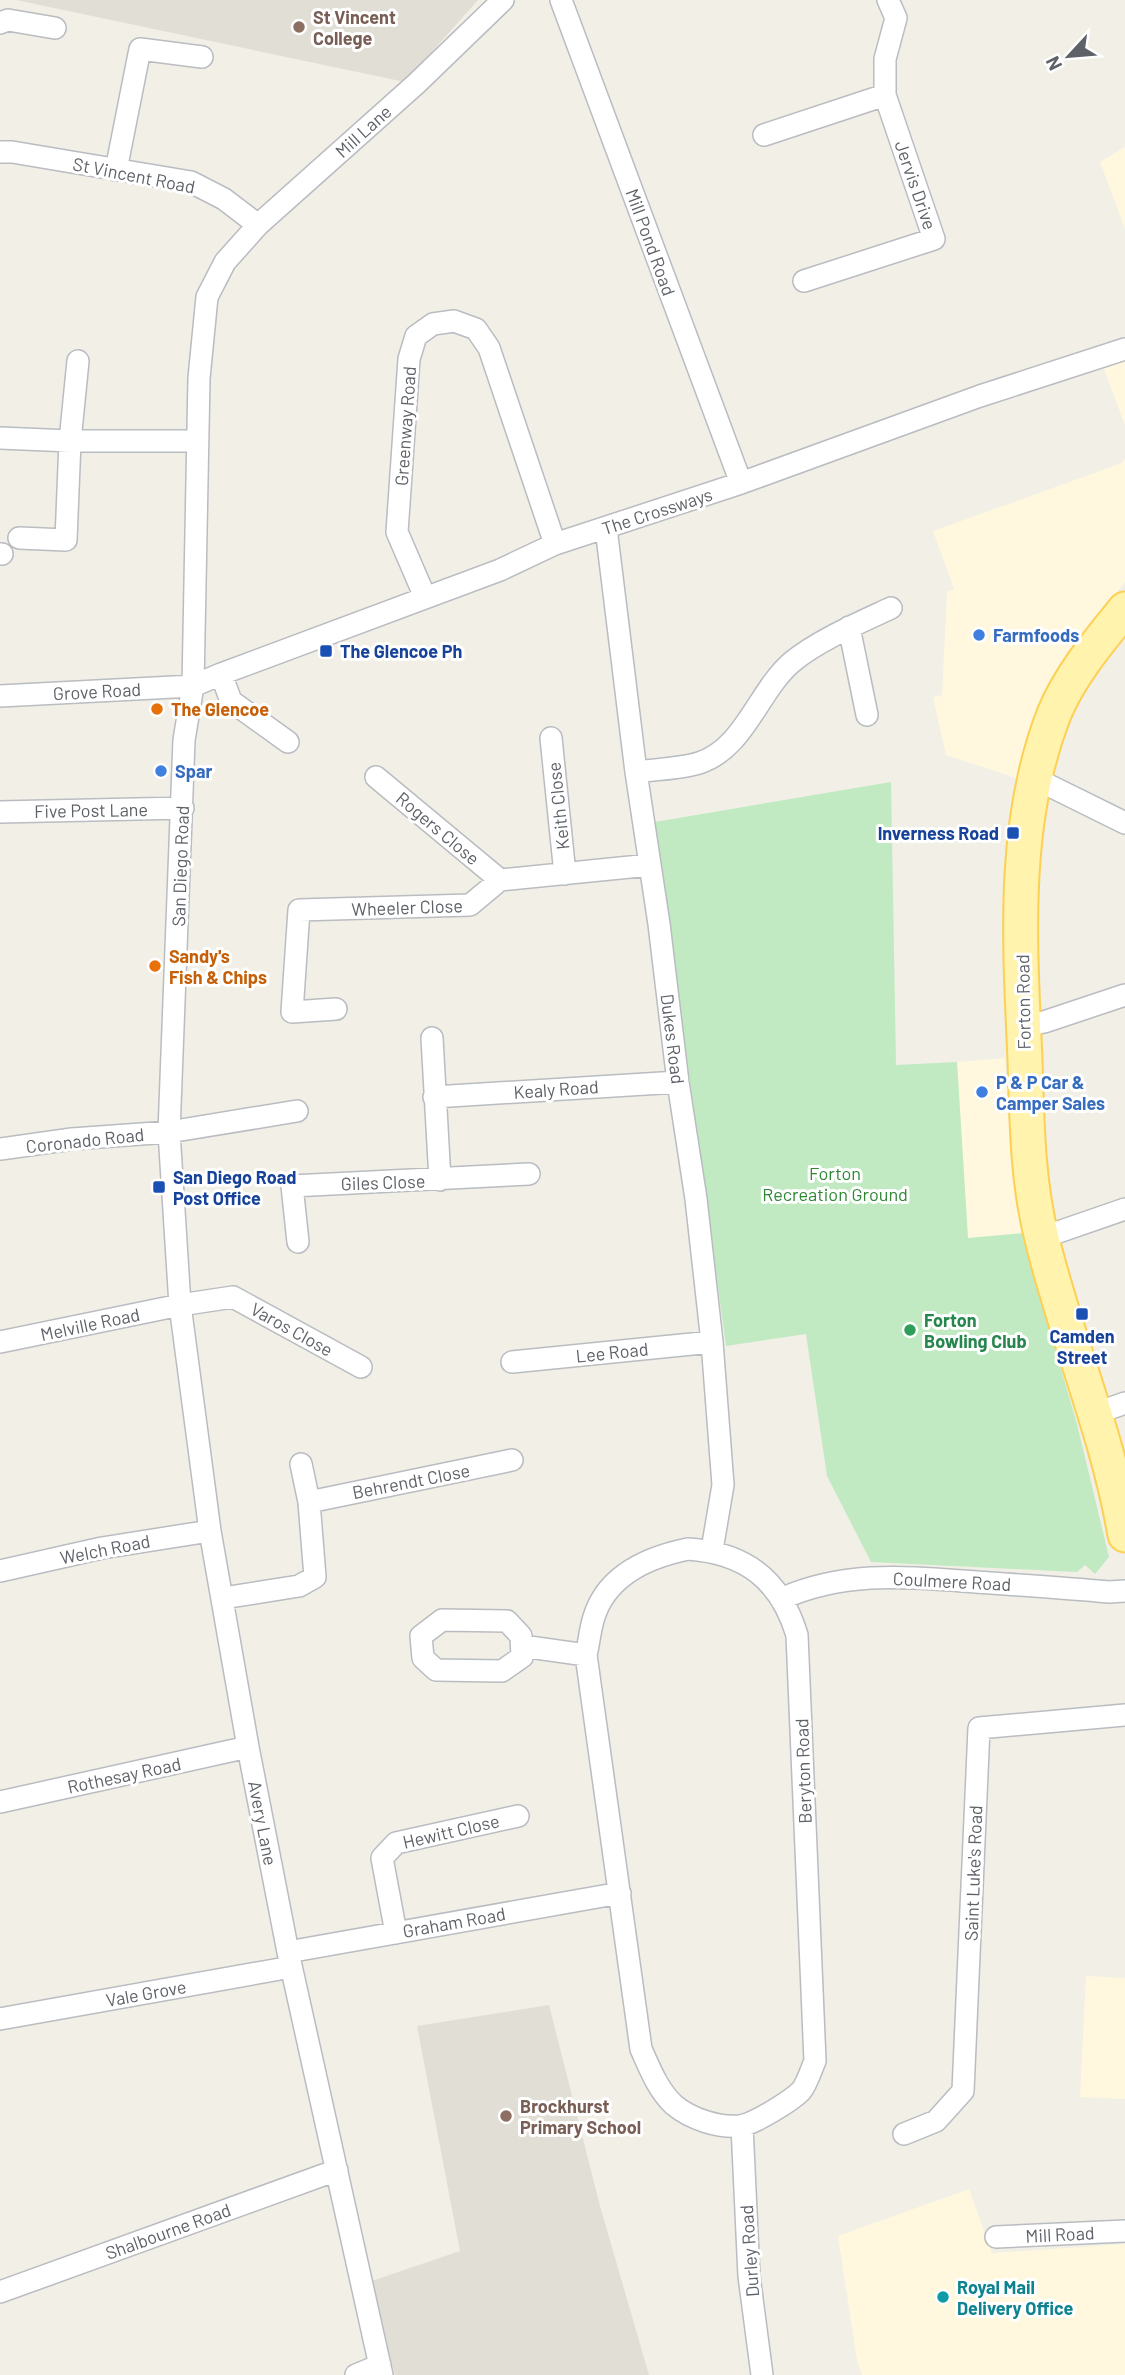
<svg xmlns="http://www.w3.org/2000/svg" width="1125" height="2375" font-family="Barlow,sans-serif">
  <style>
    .commercial { fill: #fff8de }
    .education { fill: #e1ded5 }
    .green { fill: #c1eac2 }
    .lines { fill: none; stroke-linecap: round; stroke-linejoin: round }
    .minor-casing { stroke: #b9bcc1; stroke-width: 24 }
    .primary-casing { stroke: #fdd053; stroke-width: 37 }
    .minor { stroke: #fff; stroke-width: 21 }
    .primary { stroke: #fff3ae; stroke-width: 33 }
    .education-dot { fill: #8d6e63; stroke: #fff; stroke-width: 2.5 }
    .shop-dot { fill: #3f7fe0; stroke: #fff; stroke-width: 2.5 }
    .transit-dot { fill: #1a4fb4; stroke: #fff; stroke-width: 2.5 }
    .food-dot { fill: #e8710a; stroke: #fff; stroke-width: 2.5 }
    .leisure-dot { fill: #2e9e5b; stroke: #fff; stroke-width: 2.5 }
    .culture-dot { fill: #0f9aa8; stroke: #fff; stroke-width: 2.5 }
    .labels { text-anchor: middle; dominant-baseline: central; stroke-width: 6; stroke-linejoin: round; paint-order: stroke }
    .education-label { font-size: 18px; font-weight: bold; fill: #785e54; stroke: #fff; text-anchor: start }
    .street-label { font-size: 18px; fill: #5e6268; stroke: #fff }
    .shop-label { font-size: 18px; font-weight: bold; fill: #366cbe; stroke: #fff; text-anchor: start }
    .transit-label { font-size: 18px; font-weight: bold; fill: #164399; stroke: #fff; text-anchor: start }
    .food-label { font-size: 18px; font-weight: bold; fill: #c56008; stroke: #fff; text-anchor: start }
    .park-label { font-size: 18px; fill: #2e8733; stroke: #fff }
    .leisure-label { font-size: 18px; font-weight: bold; fill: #27864d; stroke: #fff; text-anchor: start }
    .culture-label { font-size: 18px; font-weight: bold; fill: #0d838f; stroke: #fff; text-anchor: start }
  </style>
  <rect width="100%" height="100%" fill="#f1efe6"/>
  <path class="commercial" d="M1125,147v82l-25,-67z
    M1125,360v65l-21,-56z
    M1125,459v123l-56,72 -50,125 -73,-24 -13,-58 9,-2 5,-103 7,-3 -21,-58 189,-68z
    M1005,1058l6,102 13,73 -56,6 -11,-177z
    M1086,1976l39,2v121l-45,-2z
    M969,2189l23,64 133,-9v131h-263l-5,-15 -19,-124z"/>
  <path class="education" d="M16,0h462l-73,82z
    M549,2005l51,201 49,169h-254l-26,-93 91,-31 -43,-225z"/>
  <path class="green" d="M891,782l5,283 61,-3 11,176 56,-5 11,47 42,144 32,133 -14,17 -10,-9 -8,7 -206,-10 -44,-86 -21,-142 -80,12 -71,-524z"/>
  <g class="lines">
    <g class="minor-casing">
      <path id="minor" d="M561,0l180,483
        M0,23l8,-3 47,8
        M764,135l121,-40
        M0,152h12l179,30 33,17 34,26
        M116,170l24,-121 62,8
        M804,281l130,-42 -49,-144v-36l11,-41 -8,-18
        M0,438l70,3h127
        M606,528l30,244 23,152 19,158 18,117 16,143 11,143 -11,65
        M19,538l47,2 4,-99 8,-80
        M0,554h2
        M425,597l-28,-65 12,-173 7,-23 17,-12 21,-3 22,8 13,19 66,196
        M849,627l18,88
        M221,674l10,27 57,41
        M0,696l193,-10 28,-12 279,-104 55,-26 186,-61 239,-87 145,-47
        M551,738l14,136
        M636,772c20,-3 44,-3 63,-9 46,-15 59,-72 93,-101 25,-21 69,-40 99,-54
        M376,777l124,103
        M1034,778l91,45
        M0,812l183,-4
        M336,1009l-44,3 7,-102 171,-5 30,-25 150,-15
        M1023,1026l21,-4 81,-27
        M432,1038l8,142
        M434,1097l244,-15
        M0,1149l72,-10 97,-7 128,-21
        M1041,1238l84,-29
        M298,1242l-6,-56 237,-12
        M0,1342l180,-37 53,-8 128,70
        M512,1362l200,-20
        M1094,1414l31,-11
        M309,1502l203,-42
        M688,1549c57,4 92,30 109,86l18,426c-4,9 -8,23 -14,30 -10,10 -47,33 -61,35 -22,2 -49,-7 -66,-21 -16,-15 -24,-36 -33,-56l-55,-394c3,-12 4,-26 8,-38 13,-42 55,-60 94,-68z
        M0,1571l102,-23 108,-17
        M223,1598l76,-12 16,-9 -6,-75 -8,-38
        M781,1599c65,-29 126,-22 195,-17 44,3 89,6 133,10l16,-1
        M442,1620l65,1 14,15 1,21 -20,14 -66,-1 -13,-12 -2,-22z
        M522,1646l64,9
        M0,1802l248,-55
        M396,1933l-14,-75 14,-15 122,-27
        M288,1952l332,-59
        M0,2019l291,-52
        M742,2126l7,150 13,99
        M904,2134l32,-13 27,-30 16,-363 146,-13
        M996,2237l129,-6
        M0,2292l337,-122
        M356,2375l24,-10
        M382,2375l-94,-423 -40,-205 -38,-216 -30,-226 -11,-173 15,-392 9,-54 6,-308 8,-81 18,-35 33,-37 158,-141 87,-84"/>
    </g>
    <g class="primary-casing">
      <path id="primary" d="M1125,609c-26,32 -55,66 -71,105 -43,110 -34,231 -29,346 2,60 2,120 17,179 24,99 66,195 83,296"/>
    </g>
    <use href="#minor" class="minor"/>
    <use href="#primary" class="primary"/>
  </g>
  <g class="education-dot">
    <circle cx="299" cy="27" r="7"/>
    <circle cx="506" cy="2116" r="7"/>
  </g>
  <g class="shop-dot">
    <circle cx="979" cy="635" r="7"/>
    <circle cx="161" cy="771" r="7"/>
    <circle cx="982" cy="1092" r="7"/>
  </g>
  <g class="transit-dot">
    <rect x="319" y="644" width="14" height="14" rx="3.5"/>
    <rect x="1006" y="826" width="14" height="14" rx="3.5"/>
    <rect x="152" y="1180" width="14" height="14" rx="3.5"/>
    <rect x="1075" y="1307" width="14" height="14" rx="3.5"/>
  </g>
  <g class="food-dot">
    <circle cx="157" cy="709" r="7"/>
    <circle cx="155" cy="966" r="7"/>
  </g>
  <circle class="leisure-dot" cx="910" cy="1330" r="7"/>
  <circle class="culture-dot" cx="943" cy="2297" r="7"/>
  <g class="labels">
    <g class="education-label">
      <text x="313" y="17">St Vincent<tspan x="313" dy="21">College</tspan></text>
      <text x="520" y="2106">Brockhurst<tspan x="520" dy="21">Primary School</tspan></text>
    </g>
    <g class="street-label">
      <text transform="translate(363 131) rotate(-42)">Mill Lane</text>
      <text transform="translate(134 175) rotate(11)">St Vincent Road</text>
      <text transform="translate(916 185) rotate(71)">Jervis Drive</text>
      <text transform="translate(651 242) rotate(70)">Mill Pond Road</text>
      <text transform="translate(405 426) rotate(-86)">Greenway Road</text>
      <text transform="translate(657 511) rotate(-18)">The Crossways</text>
      <text transform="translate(97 691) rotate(-3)">Grove Road</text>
      <text transform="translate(558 806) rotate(-96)">Keith Close</text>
      <text transform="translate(91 810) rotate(-1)">Five Post Lane</text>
      <text transform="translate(438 828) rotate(40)">Rogers Close</text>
      <text transform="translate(180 866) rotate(-88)">San Diego Road</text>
      <text transform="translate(407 907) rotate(-2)">Wheeler Close</text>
      <text transform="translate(1023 1002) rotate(-91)">Forton Road</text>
      <text transform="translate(673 1039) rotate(83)">Dukes Road</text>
      <text transform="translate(556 1089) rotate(-4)">Kealy Road</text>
      <text transform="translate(85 1140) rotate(-6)">Coronado Road</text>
      <text transform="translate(383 1182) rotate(-2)">Giles Close</text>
      <text transform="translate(90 1324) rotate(-12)">Melville Road</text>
      <text transform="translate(292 1329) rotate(29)">Varos Close</text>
      <text transform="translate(612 1352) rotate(-6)">Lee Road</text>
      <text transform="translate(411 1481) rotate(-11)">Behrendt Close</text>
      <text transform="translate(105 1549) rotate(-11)">Welch Road</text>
      <text transform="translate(952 1581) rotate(3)">Coulmere Road</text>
      <text transform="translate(803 1771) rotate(-92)">Beryton Road</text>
      <text transform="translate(124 1775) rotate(-12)">Rothesay Road</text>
      <text transform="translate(263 1823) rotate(79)">Avery Lane</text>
      <text transform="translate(451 1831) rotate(-13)">Hewitt Close</text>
      <text transform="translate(973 1873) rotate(-88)">Saint Luke's Road</text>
      <text transform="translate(454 1922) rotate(-10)">Graham Road</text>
      <text transform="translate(146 1993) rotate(-10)">Vale Grove</text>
      <text transform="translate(168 2231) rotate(-20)">Shalbourne Road</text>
      <text transform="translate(1060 2234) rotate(-3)">Mill Road</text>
      <text transform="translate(749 2251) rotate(-94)">Durley Road</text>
    </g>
    <g class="shop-label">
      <text x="993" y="635">Farmfoods</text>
      <text x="175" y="771">Spar</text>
      <text x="996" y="1082">P &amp; P Car &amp;<tspan x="996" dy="21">Camper Sales</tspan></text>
    </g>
    <g class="transit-label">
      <text x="340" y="651">The Glencoe Ph</text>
      <text x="999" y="833" text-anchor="end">Inverness Road</text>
      <text x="173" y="1177">San Diego Road<tspan x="173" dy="21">Post Office</tspan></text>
      <text x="1082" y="1336" text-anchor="middle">Camden<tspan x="1082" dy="21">Street</tspan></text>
    </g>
    <g class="food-label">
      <text x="171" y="709">The Glencoe</text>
      <text x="169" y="956">Sandy's<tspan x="169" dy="21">Fish &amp; Chips</tspan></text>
    </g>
    <g class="park-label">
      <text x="835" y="1173">Forton<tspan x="835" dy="21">Recreation Ground</tspan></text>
    </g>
    <g class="leisure-label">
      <text x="924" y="1320">Forton<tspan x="924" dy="21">Bowling Club</tspan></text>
    </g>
    <g class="culture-label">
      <text x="957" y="2287">Royal Mail<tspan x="957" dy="21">Delivery Office</tspan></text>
    </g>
  </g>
  <g transform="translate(1069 56) rotate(244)" stroke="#ffffff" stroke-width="5" paint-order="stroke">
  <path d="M0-5L12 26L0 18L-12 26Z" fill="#5e6268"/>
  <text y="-10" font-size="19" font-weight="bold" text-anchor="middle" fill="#5e6268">N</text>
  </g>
</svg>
